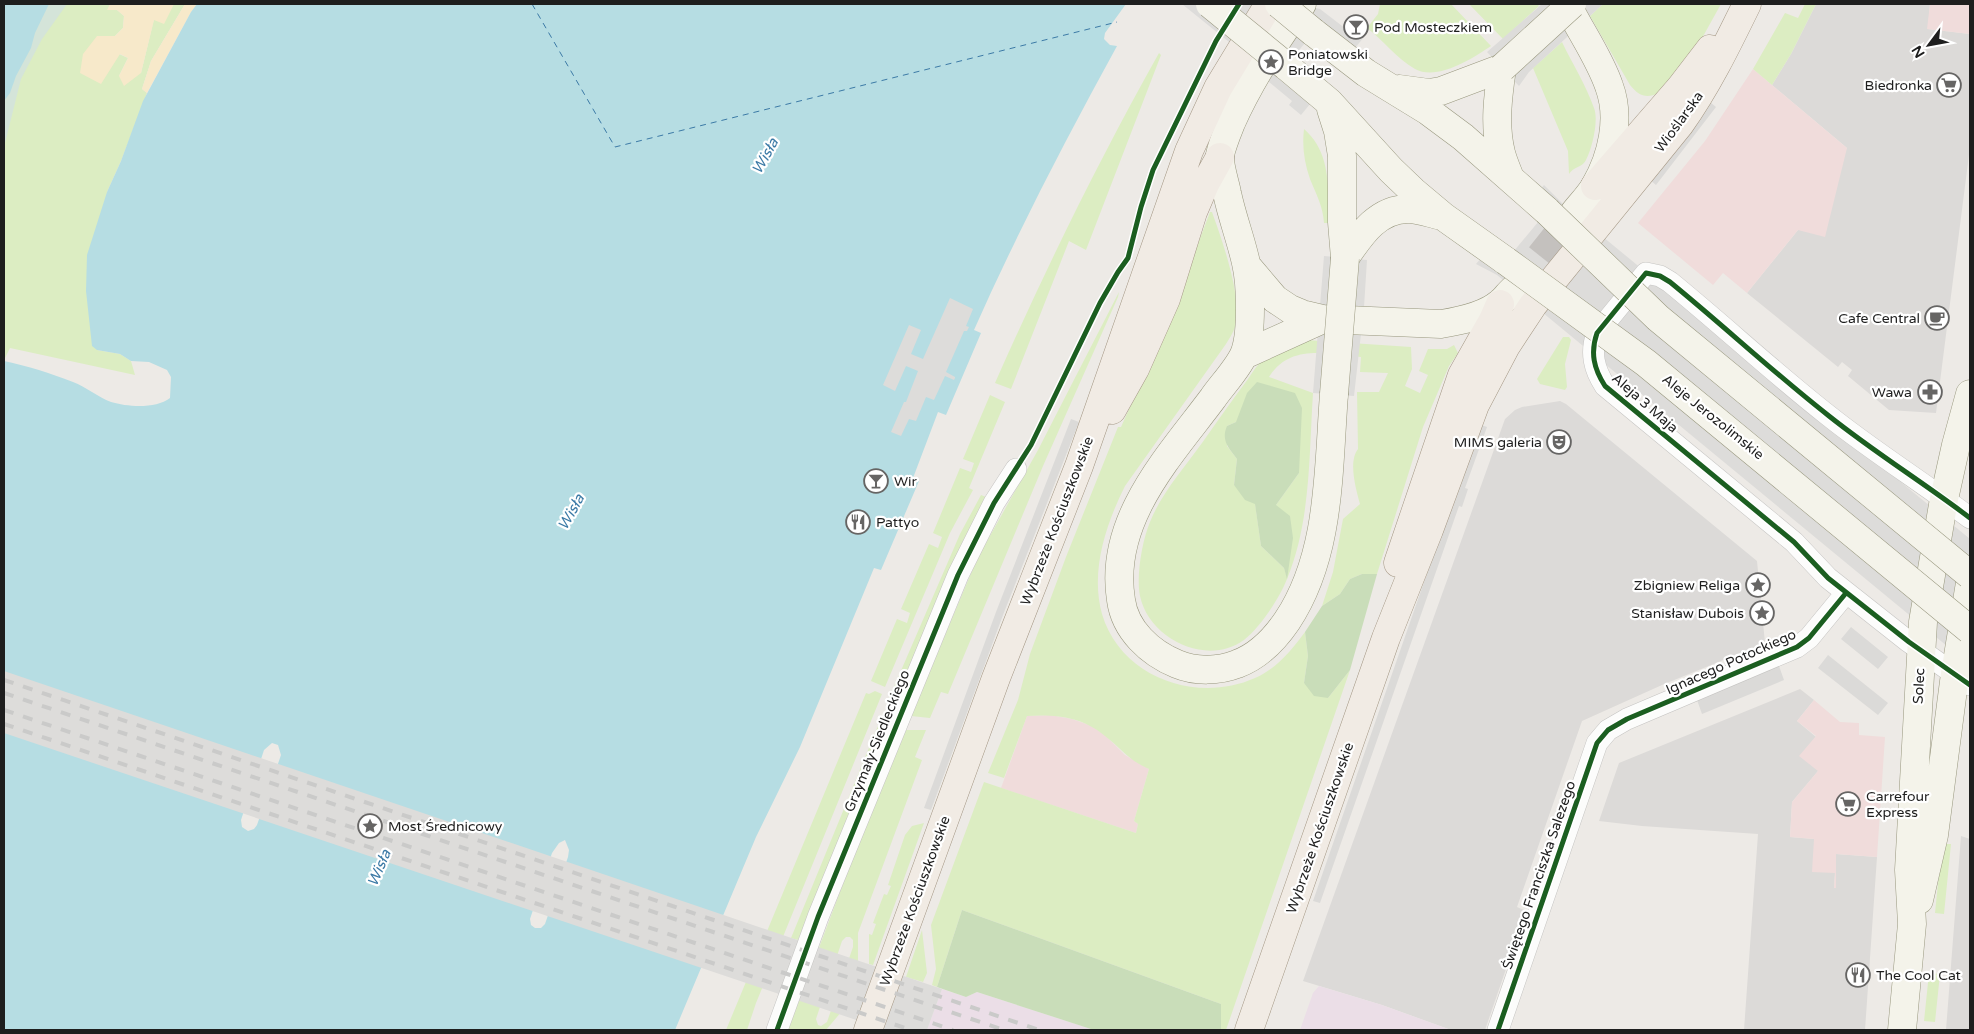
<svg xmlns="http://www.w3.org/2000/svg" width="1974" height="1034" font-family="'Varela Round',sans-serif">
  <style>
    .residential { fill: #dcdad8 }
    .commercial { fill: #f0dcdb }
    .industrial { fill: #ebdee7 }
    .religious { fill: #dbdad8 }
    .grass { fill: #dcedc2; fill-rule: evenodd }
    .forest { fill: #c9ddb9 }
    .wetland { fill: #d4e4d9 }
    .sand { fill: #f7e9ca }
    .water { fill: #b6dde3; fill-rule: evenodd }
    .pier { fill: #dddcda }
    .lines { fill: none; stroke-linecap: round; stroke-linejoin: round }
    .ferry { stroke: #3c7aa6; stroke-width: 1; stroke-dasharray: 6 5; stroke-linecap: butt }
    .secondary-tunnel { stroke: #c4c1be; stroke-width: 28; stroke-dasharray: 28 14; stroke-linecap: butt }
    .street-casing { stroke: #c5c4c2; stroke-width: 22 }
    .secondary-casing { stroke: #98977e; stroke-width: 29 }
    .primary-casing { stroke: #a39683; stroke-width: 29 }
    .street { stroke: #fcfcfb; stroke-width: 21 }
    .secondary { stroke: #f4f3ea; stroke-width: 28 }
    .primary { stroke: #f1ebe4; stroke-width: 28 }
    .rail { stroke: #cacac9; stroke-width: 4; stroke-dasharray: 10 10; stroke-linecap: butt }
    .secondary-bridge-casing { stroke: #98977e; stroke-width: 29; stroke-linecap: butt }
    .secondary-bridge { stroke: #f4f3ea; stroke-width: 28 }
    .cycleway-casing { stroke: #fff; stroke-width: 8 }
    .cycleway { stroke: #1b5e20; stroke-width: 5 }
    .labels { text-anchor: middle; dominant-baseline: central; stroke-width: 4.5; stroke-linejoin: round; paint-order: stroke }
    .poi-label { font-size: 14px; fill: #1e1e1e; stroke: #fff; text-anchor: start }
    .street-label { font-size: 14px; fill: #1e1e1e; stroke: #fff }
    .water-label { font-size: 15px; font-style: italic; fill: #3c7aa6; stroke: #fff }
  </style>
  <rect width="100%" height="100%" fill="#edeae6"/>
  <path class="residential" d="M1816,4h114l-2,25 42,5v113l-34,266 -47,-3 -41,-34 4,-6 -10,-8 -4,5 -91,-74 51,-63 49,-82 -75,-63 19,-31z
    M1560,401l6,3 191,157 8,82 -103,42 -80,36 -65,186 9,4 -41,119h-34l-69,-25 -79,-24 202,-562 10,-9 7,-3z
    M1800,689l14,11 -17,21 19,16 2,34 -26,31 -2,35 24,2 21,34 -1,15h2v-34l41,3 -12,173h-121l14,-196 -116,-8 -43,-5 20,-58z
    M1961,836l9,3v191h-24z"/>
  <path class="commercial" d="M1930,4h40v30l-43,-5z
    M1753,69l94,79 -22,89 -27,-7 -51,63 -24,-20 -10,12 -75,-62 67,-82z
    M1814,700l26,22 19,1v12l26,2 -8,120 -41,-3v34h-2l1,-15 -23,-1 2,-33 -24,-2 2,-35 26,-31 -19,-15 17,-20 -19,-15z
    M1050,715l22,4 20,7 14,10 19,19 24,14 -15,52 4,3 -2,9 -135,-45 26,-72z"/>
  <path class="industrial" d="M1319,986l63,19 69,25h-151l13,-37z
    M942,989l24,8 11,-5 117,38h-167z"/>
  <path class="religious" d="M1710,102l6,5 -60,78 -6,-5z
    M1071,419l8,3 -76,193 -72,195 -7,-2 72,-196z
    M1479,424l8,3 -22,61 3,1 -6,18 -3,-1 -139,397 -7,-2z
    M1851,627l37,30 -10,12 -37,-30z
    M1828,655l60,48 -10,12 -60,-47z
    M1779,666l5,14 -82,34 -5,-14z"/>
  <path class="grass" d="M49,4h61l-2,6h9l7,6 -1,12 -8,8 4,18 9,4 -9,18 22,-3 13,-54 20,-15h11l-34,57 -9,28 5,4 -26,68 -14,31 -10,158 23,4 11,7 4,14 -125,-27 -6,12v-259z
    M1380,4h71l40,42c-19,13 -54,35 -76,23 -18,-10 -32,-29 -48,-41l11,-14z
    M1469,4h68l2,2 -36,33z
    M1603,4h118l-20,36 -42,53c-13,6 -20,3 -29,-8l-40,-69z
    M1805,4h11l-25,50 -19,31 -19,-16 32,-56 13,5z
    M1562,42c10,21 24,43 32,66 5,12 -2,41 -8,52 -3,7 -13,7 -17,14l-1,-23 -35,-83z
    M1159,53l2,2 -75,195 -17,-9 -58,148 -16,-6c50,-113 104,-223 164,-330z
    M1304,129c27,23 25,61 24,94h-4c-1,-17 -8,-29 -14,-44 -6,-17 -8,-33 -6,-50z
    M1210,212h2c10,28 31,86 23,115 -2,6 -6,12 -9,17l-101,142c-19,38 -35,85 -23,128 19,64 95,90 153,64 21,-9 36,-27 50,-46l3,24 -4,27 24,15 22,-28 -124,360h-5v-26l-259,-94 -25,77 -5,-2 4,-16 -5,-44 53,-143 152,51 2,-9 -4,-3 15,-52c-21,-9 -27,-20 -44,-33 -22,-19 -50,-22 -78,-20l-23,62 -16,-5 30,-73 12,-46 36,-97 52,-130h3l50,-112z
    M1119,292l-1,5 -75,169 -95,228 -7,-2 -11,26 -19,-2 66,-157 61,-109z
    M1563,337h6l2,3 -6,24 2,23 -2,3 -25,-6 -3,-5z
    M1306,340l105,7 1,22 -7,17 15,7 8,-18 -9,-4 9,-22h19l7,-4 4,8 -9,13 -26,61 -46,147h-15l-12,5 -10,15 -18,12 11,-34 10,-53 17,-15c-4,-15 -12,-42 -2,-55l-1,-57h22l9,-19 -28,-1 1,-15c-33,-3 -71,-14 -92,20l44,16c-4,61 -2,128 -26,186 -7,18 -27,49 -43,61 -37,27 -95,-1 -104,-44 -4,-20 2,-55 10,-74 11,-28 34,-54 52,-79 15,-21 30,-43 46,-64 4,-6 9,-14 14,-18 11,-8 31,-15 44,-21zM1236,422l63,51 -23,32 11,72 -3,-9 -23,-22 -6,-43 -21,-18 3,-26 -10,-13v-20z
    M990,395l15,7 -36,86 4,2 -23,43 -65,154 -14,-6 26,-62 10,4 3,-10 -9,-4 28,-65 9,4 4,-11 -9,-4 27,-65 11,4 3,-9 -11,-4z
    M981,495l5,2 -23,44 -70,165 -6,-3 73,-169z
    M875,691l7,3 -126,309 -9,27h-21l140,-337 3,1z
    M882,716l6,2 -90,222 -7,-2z
    M906,730h20l-11,27 7,3 -64,173v32l-16,46 -16,19h-38l61,-162zM846,937h4l3,3v7l-26,75 -6,4 -3,-1 -2,-6 26,-78z
    M924,823l-51,142 -4,-1v-30l3,1 4,-11 -3,-1 11,-29 3,1 4,-9 -3,-1 17,-50 7,-9z
    M1942,844h9l-7,70 -9,-1z
    M922,930l5,43 -4,9 -17,-5z
    M1929,973l11,1 -5,48 -11,-1z"/>
  <path class="forest" d="M1257,382l38,11 7,15 -3,65 -23,32 14,11 3,22 -6,41 -3,-11 -23,-22 -6,-42 -10,-4 -11,-15 3,-26c-9,-12 -16,-19 -10,-33l9,-4 11,-29z
    M1362,574h15l-27,96 -22,28 -14,-2 -10,-13 4,-27 -3,-24 17,-26 18,-12 10,-15z
    M962,910l259,94v26h-127l-117,-38 -11,5 -29,-10z"/>
  <path class="wetland" d="M4,4h63l-25,35 -21,40 -17,68z"/>
  <path class="sand" d="M110,4h64l-10,20 -10,-4 -13,53 -17,13 -5,-10 9,-18 -8,-4 -19,30 -21,-11 3,-19 14,-18h18l8,-8 1,-12 -7,-6h-10z
    M185,4h12l-6,8 -44,81 -5,-4 9,-28z"/>
  <path class="water" d="M4,4h45l-14,29 -4,15 -15,28 -6,17 -6,8z
    M197,4h929l-21,29 -1,6 6,6 7,1c-51,93 -100,187 -143,284l7,3 -35,82 -8,-3 -25,66 6,3 -38,89 -7,-2 -74,179 -44,90 -81,193h-671v-669c24,5 46,12 69,21 13,5 25,15 38,20 17,5 45,7 59,-4l1,-21 -4,-7 -18,-8 -18,-1 -11,-7 -23,-4 -5,-4 -6,-55 1,-36 20,-63 14,-31 22,-60 48,-89zM272,743l6,2 3,10 -24,70 -3,4 -6,2 -6,-4 -1,-7 23,-70zM565,840l4,10 -1,7 -23,67 -4,4h-6l-4,-3 -1,-6 22,-66 7,-10z"/>
  <path class="pier" d="M1182,4h125l4,3 9,2 30,23 3,-4 11,9 -9,11 -33,-26 -44,54 -1,1 33,27 -9,11 -12,-10 3,-4 -23,-19 -9,-15z
    M1542,4h61l-74,68 -10,14 -32,-34z
    M1544,185l19,19 407,335v126l-456,-376 -17,-14 -21,-11 6,-7 17,12 54,-65 -13,-14z
    M1324,256l43,4 -3,47 -10,89 -41,-3z
    M950,298l23,11 -7,17 3,1 -2,4h-3l-18,41 9,5v1l-1,2 -9,-4 -11,24 -8,-3 -10,24 -7,-2 -8,17 -10,-4 13,-30h2l12,-31 -12,-5 -11,25 -12,-6 26,-60 12,5 -10,24 12,5z
    M4,671l938,318 -15,41h-41l-882,-297z"/>
  <g class="lines">
    <path class="ferry" d="M532,4l83,143 502,-125"/>
    <path class="secondary-tunnel" d="M1514,289l60,-76"/>
    <g class="street-casing">
      <path id="street" d="M1970,518c-46,-35 -96,-66 -141,-102 -55,-43 -105,-90 -159,-134l-10,-6 -14,-3 -49,60c-7,20 -3,36 8,53l189,156 34,36 81,64 61,43
        M777,1030l41,-113 140,-342 36,-72 22,-34
        M1498,1030l99,-287 11,-13 19,-11 170,-72 12,-9 37,-45"/>
    </g>
    <g class="secondary-casing">
      <path id="secondary" d="M1302,4c-27,38 -52,76 -71,119 -4,10 -9,22 -11,32 -1,11 5,27 7,38 5,24 14,47 19,70 5,21 6,69 -1,89 -5,14 -23,33 -32,46 -44,59 -105,122 -92,202 4,30 29,53 56,64 19,8 42,7 60,0 22,-8 37,-24 50,-43 44,-66 41,-150 47,-227
        M1567,4c13,27 32,53 42,82 12,32 3,71 -14,100 -5,9 -14,18 -21,27
        M1313,32l53,41 62,38 35,26 84,74
        M1286,66l43,36 62,68 22,21 31,26 62,44
        M1399,89l30,4 12,-2 61,-23c-4,28 -8,57 -1,85 2,8 6,17 9,25
        M1331,109l7,22 4,25v66l3,36
        M1345,258c16,-24 34,-51 66,-49 11,1 21,5 31,7
        M1247,266l28,33 15,10 12,5 21,5 118,5c19,-3 44,-8 59,-21 5,-4 9,-10 14,-14
        M1244,355l79,-36
        M1919,900l15,-65 21,-161 15,-91
        M1902,1030l10,-106 -3,-54 14,-248 21,-123 12,-54 14,-51"/>
    </g>
    <g class="primary-casing">
      <path id="primary" d="M1595,186l85,-98 30,-39
        M1112,410l23,-41 31,-70 27,-87 12,-28 15,-27
        M1398,563l64,-188 31,-55 7,-16
        M868,1030l128,-352 83,-212 110,-315 29,-63 51,-84
        M1249,1030l137,-392 43,-108 46,-125 31,-59 27,-41 147,-181c27,-38 47,-79 67,-120"/>
    </g>
    <use href="#street" class="street"/>
    <use href="#secondary" class="secondary"/>
    <use href="#primary" class="primary"/>
    <path class="rail" d="M4,680l1035,350
      M4,693l1000,337
      M4,710l949,320
      M4,724l907,306"/>
    <g class="secondary-bridge-casing">
      <path id="secondary-bridge" d="M1210,4l76,62
        M1279,4l34,28
        M1502,68l70,-64
        M1547,211l111,107 312,257
        M1506,261l140,102 324,267
        M1334,394l11,-136"/>
    </g>
    <use href="#secondary-bridge" class="secondary-bridge"/>
    <g class="cycleway-casing">
      <path id="cycleway" d="M1970,518c-46,-35 -96,-66 -141,-102 -55,-43 -105,-90 -159,-134l-10,-6 -14,-3 -49,60c-7,20 -3,36 8,53l189,156 34,36 81,64 61,43
        M777,1030l41,-113 140,-342 36,-72 37,-58 69,-142 18,-31 10,-14 13,-51 12,-37 63,-129 23,-37
        M1498,1030l99,-287 11,-13 19,-11 170,-72 12,-9 37,-45"/>
    </g>
    <use href="#cycleway" class="cycleway"/>
  </g>
  <defs>
    <g id="bar-ring" transform="scale(1.25)"><circle r="9.5" fill="#fff" stroke="#666564" stroke-width="1.5"/><path d="M-6-5H6L.8 .8V4.5H3.5V6h-7V4.5H-.8V.8Z" fill="#666564"/></g>
    <g id="sight-ring" transform="scale(1.25)"><circle r="9.5" fill="#fff" stroke="#666564" stroke-width="1.5"/><path d="M0-6L1.8-2.2L6-1.7L2.9 1.2L3.7 5.4L0 3.3L-3.7 5.4L-2.9 1.2L-6-1.7L-1.8-2.2Z" fill="#666564"/></g>
    <g id="supermarket-ring" transform="scale(1.25)"><circle r="9.5" fill="#fff" stroke="#666564" stroke-width="1.5"/><path d="M-6-5.5h2.5l.6 2H6L4.5 2H-2.5L-4.4-4H-6ZM-1.5 3.2a1.3 1.3 0 1 0 .1 0ZM3 3.2a1.3 1.3 0 1 0 .1 0Z" fill="#666564"/></g>
    <g id="cafe-ring" transform="scale(1.25)"><circle r="9.5" fill="#fff" stroke="#666564" stroke-width="1.5"/><path d="M-5.5-4.5H6V0H3Q3 3.5 0 3.5H-2.5Q-5.5 3.5-5.5 0ZM3-3.2v2h1.7v-2ZM-6 4.5H4V6H-6Z" fill="#666564"/></g>
    <g id="pharmacy-ring" transform="scale(1.25)"><circle r="9.5" fill="#fff" stroke="#666564" stroke-width="1.5"/><path d="M-2-6h4v4h4v4h-4v4h-4v-4h-4v-4h4Z" fill="#666564"/></g>
    <g id="theatre-ring" transform="scale(1.25)"><circle r="9.5" fill="#fff" stroke="#666564" stroke-width="1.5"/><path d="M-5-5.5Q0-4 5-5.5V0Q5 5 0 6Q-5 5-5 0ZM-3.3-2.5H-1v1.5H-3.3ZM1-2.5H3.3v1.5H1ZM-2.8 1Q0 5.5 2.8 1Z" fill="#666564"/></g>
    <g id="restaurant-ring" transform="scale(1.25)"><circle r="9.5" fill="#fff" stroke="#666564" stroke-width="1.5"/><path d="M-5-6h1v4h1v-4h1v4h1v-4h1v5L-1.5 .5V6h-2V.5L-5-1ZM5-6V6H3V1.5H1.5Q1.5-4 5-6Z" fill="#666564"/></g>
  </defs>
  <g fill-rule="evenodd">
    <use href="#bar-ring" x="1356" y="27"/>
    <use href="#sight-ring" x="1271" y="62"/>
    <use href="#supermarket-ring" x="1949" y="85"/>
    <use href="#cafe-ring" x="1937" y="318"/>
    <use href="#pharmacy-ring" x="1930" y="392"/>
    <use href="#theatre-ring" x="1559" y="442"/>
    <use href="#bar-ring" x="876" y="481"/>
    <use href="#restaurant-ring" x="858" y="522"/>
    <use href="#sight-ring" x="1758" y="585"/>
    <use href="#sight-ring" x="1762" y="613"/>
    <use href="#supermarket-ring" x="1848" y="804"/>
    <use href="#sight-ring" x="370" y="826"/>
    <use href="#restaurant-ring" x="1858" y="975"/>
  </g>
  <g class="labels">
    <g class="poi-label">
      <text x="1374" y="27">Pod Mosteczkiem</text>
      <text x="1288" y="54">Poniatowski<tspan x="1288" dy="16">Bridge</tspan></text>
      <text x="1932" y="85" text-anchor="end">Biedronka</text>
      <text x="1920" y="318" text-anchor="end">Cafe Central</text>
      <text x="1912" y="392" text-anchor="end">Wawa</text>
      <text x="1542" y="442" text-anchor="end">MIMS galeria</text>
      <text x="894" y="481">Wir</text>
      <text x="876" y="522">Pattyo</text>
      <text x="1740" y="585" text-anchor="end">Zbigniew Religa</text>
      <text x="1744" y="613" text-anchor="end">Stanisław Dubois</text>
      <text x="1866" y="796">Carrefour<tspan x="1866" dy="16">Express</tspan></text>
      <text x="388" y="826">Most Średnicowy</text>
      <text x="1876" y="975">The Cool Cat</text>
    </g>
    <g class="street-label">
      <text transform="translate(1679 122) rotate(-54)">Wioślarska</text>
      <text transform="translate(1645 403) rotate(41)">Aleja 3 Maja</text>
      <text transform="translate(1713 417) rotate(39)">Aleje Jerozolimskie</text>
      <text transform="translate(1057 521) rotate(-69)">Wybrzeże Kościuszkowskie</text>
      <text transform="translate(1731 662) rotate(-24)">Ignacego Potockiego</text>
      <text transform="translate(1919 686) rotate(-87)">Solec</text>
      <text transform="translate(877 741) rotate(-68)">Grzymały-Siedleckiego</text>
      <text transform="translate(1320 828) rotate(-71)">Wybrzeże Kościuszkowskie</text>
      <text transform="translate(1539 875) rotate(-71)">Świętego Franciszka Salezego</text>
      <text transform="translate(915 901) rotate(-70)">Wybrzeże Kościuszkowskie</text>
    </g>
    <g class="water-label">
      <text transform="translate(765 156) rotate(-61)">Wisła</text>
      <text transform="translate(571 512) rotate(-61)">Wisła</text>
      <text transform="translate(379 868) rotate(-67)">Wisła</text>
    </g>
  </g>
  <rect width="1974" height="1034" fill="none" stroke="#1e1e1e" stroke-width="10"/>
  <g transform="translate(1929 45) rotate(238)" stroke="#ffffff" stroke-width="4" paint-order="stroke">
  <path d="M0-4L9 19L0 12L-9 19Z" fill="#1e1e1e"/>
  <text y="-8" font-size="14" font-weight="bold" text-anchor="middle" fill="#1e1e1e">N</text>
  </g>
</svg>
